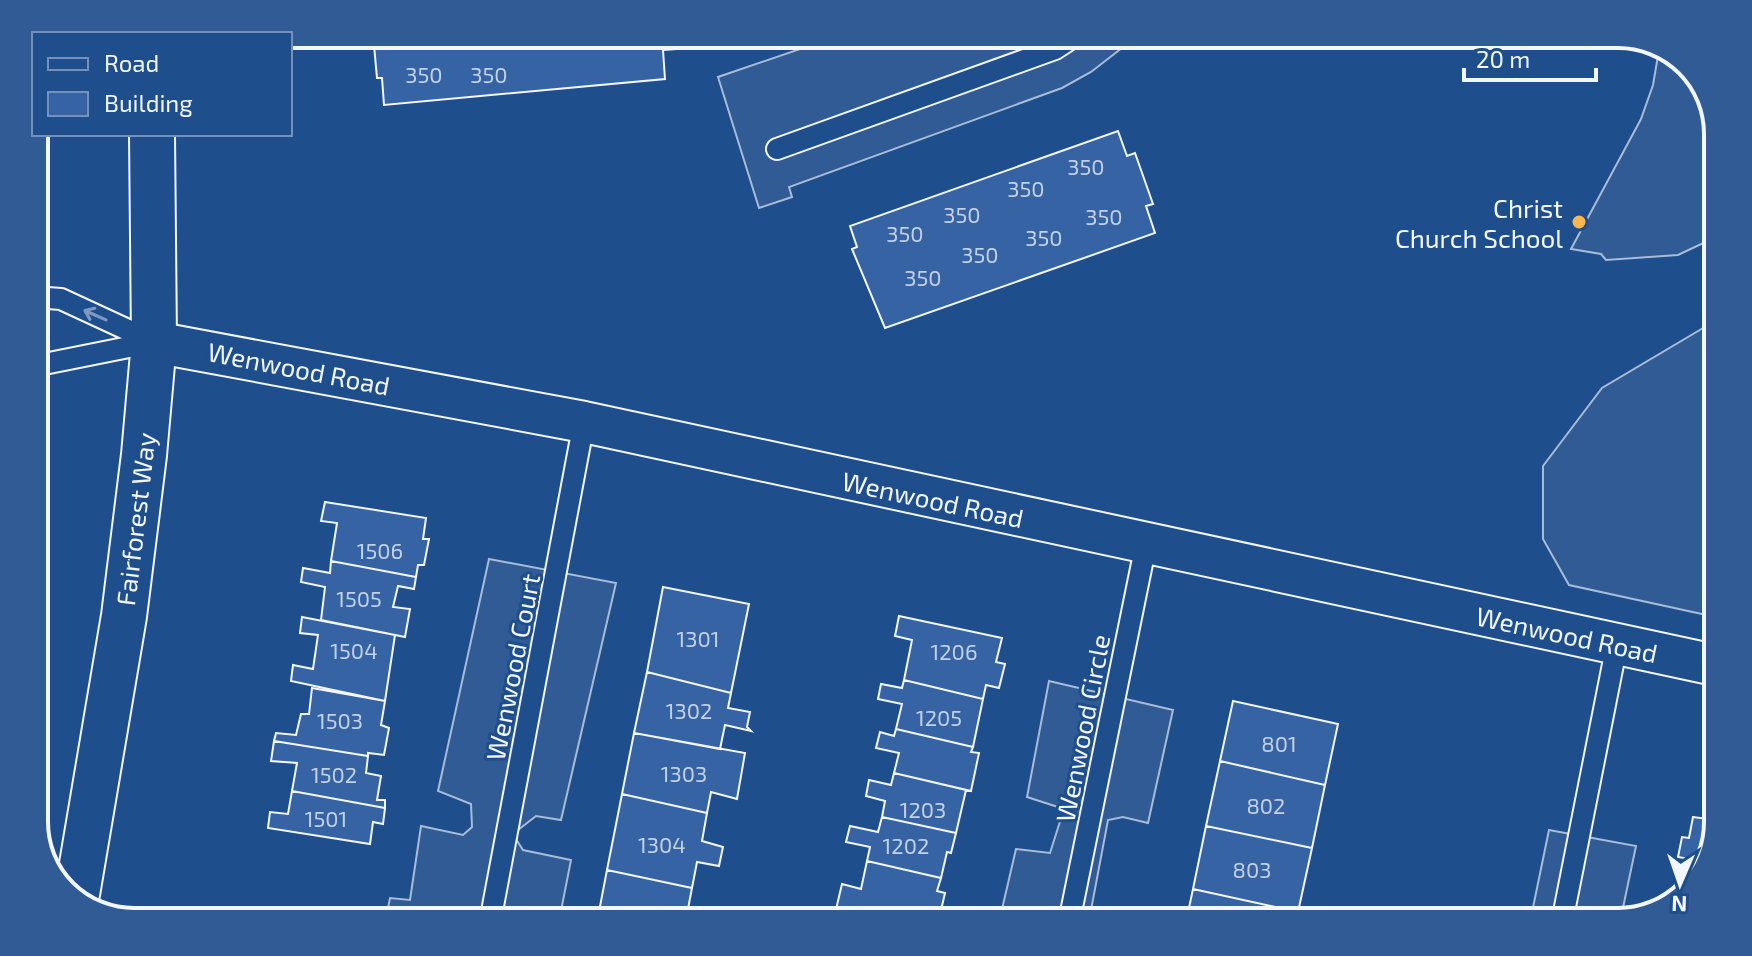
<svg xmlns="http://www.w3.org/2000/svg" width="1752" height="956" font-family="'Exo 2',sans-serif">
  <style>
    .built { fill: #305b95; stroke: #a8bbd7; stroke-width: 2 }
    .building { fill: #3563a3; stroke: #f2f6ff; stroke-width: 2 }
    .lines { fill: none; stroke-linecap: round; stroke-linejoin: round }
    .service-casing { stroke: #f2f6ff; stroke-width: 24 }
    .minor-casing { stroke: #f2f6ff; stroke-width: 44 }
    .secondary-casing { stroke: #f2f6ff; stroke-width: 48 }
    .service { stroke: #1f4e8c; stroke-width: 20 }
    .minor { stroke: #1f4e8c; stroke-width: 40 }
    .secondary { stroke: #1f4e8c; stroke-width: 44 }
    .oneway { stroke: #7e9ac0 }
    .poi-dot { fill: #ffb74d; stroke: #1f4e8c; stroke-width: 3 }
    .labels { text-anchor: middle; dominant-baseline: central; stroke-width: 6; stroke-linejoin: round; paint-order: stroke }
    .number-label { font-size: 22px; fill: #c3d1e8 }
    .poi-label { font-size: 26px; fill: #f2f6ff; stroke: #1f4e8c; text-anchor: end }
    .street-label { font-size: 26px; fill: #f2f6ff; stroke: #1f4e8c }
    .rim { fill: none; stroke: #f2f6ff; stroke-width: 4 }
  </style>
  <rect width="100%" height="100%" fill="#1f4e8c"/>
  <path class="built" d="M844,34h296l-49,38 -29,16 -273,99 3,10 -33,11 -41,-131z
    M1660,44l41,35 17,49 -2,109 -38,18 -72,5 -5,-6 -30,-5 70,-130 12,-34z
    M1715,321l-4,295 -142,-31 -26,-46v-73l59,-78z
    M489,559l127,24 -55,237 -25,-4 -18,14 -2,9 7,11 48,10 -10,51 -6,11h-162l-7,-4 4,-20 20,2 11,-74 42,9 9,-8 -1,-23 -33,-13z
    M1049,681l124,29 -25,113 -25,-6 -15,3 -17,90 19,12h-111l17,-73 34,4 14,-44 -37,-12z
    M1549,830l87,16 -16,76h-90z"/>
  <path class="building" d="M373,34h301l2,15 -13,1 2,29 -281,26 -2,-27h-5z
    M1118,131l9,25 8,-3 18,51 -7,2 9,27 -270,95 -33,-79 5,-2 -7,-21z
    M325,502l101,16 -3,21h6l-5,26h-6l-2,12 -85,-16 6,-38 -16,-2z
    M331,561l85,16 -2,12 -16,-3 -5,21 17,2 -5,28 -84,-17 4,-33 -24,-5 2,-14 27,5z
    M663,587l86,17 -18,89 -84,-21z
    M899,616l103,22 -6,24 9,2 -6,24 -13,-3 -3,14 -79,-19 8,-40 -17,-4z
    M302,617l93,18 -10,66 -94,-20 2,-16 20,4 5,-34 -18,-2z
    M647,672l84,21 -3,15 22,4 -3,15 4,4 -26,-6 -5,24 -86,-16z
    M904,680l79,19 -10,48 -77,-18 6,-25 -24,-5 3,-15 21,4z
    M312,688l73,13 -4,24 8,3 -5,27 -16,-2v3l-94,-15 2,-8 20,2 5,-21h8z
    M1233,701l105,23 -13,61 -105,-24z
    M896,729l77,18 -2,5 8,1 -8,38 -77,-18 5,-20 -23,-5 4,-16 14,4z
    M634,733l111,20 -8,46 -26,-7 -4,21 -85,-19z
    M274,741l94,15 -2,17 15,3 -4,24h8v8l-93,-17 5,-28 -26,-2z
    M1220,761l105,24 -13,63 -106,-22z
    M894,773l72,17 -10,43 -74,-16 3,-16 -19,-5 3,-16 22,5z
    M292,791l93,17 -2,16 -10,-2 -3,22 -102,-16 2,-16 18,2z
    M622,794l85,19 -5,28 21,6 -4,19 -22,-4 -5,26 -85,-18z
    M882,817l74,16 -5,20 -4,-1 -6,26 -74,-17 3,-14 -24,-5 4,-16 28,6z
    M1693,817l15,2 -1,48 -12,13 -14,-3 3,-19 -6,-1 4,-20 7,1z
    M1206,826l106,22 -14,64 -105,-23z
    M867,861l74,17 -4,13 8,2 -6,26 9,3h-115l9,-38 19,5z
    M607,870l85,18 -5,26 21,3 -2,5h-109z
    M1193,889l105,23 -3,10h-109z
    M285,908l11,14h-29z"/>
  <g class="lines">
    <g class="service-casing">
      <path id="service" d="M777,149l278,-100 23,-15
        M34,297l27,2 93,43
        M34,366l120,-24
        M490,922l94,-500
        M1069,922l77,-378
        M1562,922l55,-278"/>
    </g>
    <g class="minor-casing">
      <path id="minor" d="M154,342l430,80 1126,242"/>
    </g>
    <g class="secondary-casing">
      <path id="secondary" d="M76,900l48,-284 20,-161 10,-113 -2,-208"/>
    </g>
    <use href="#service" class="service"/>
    <use href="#minor" class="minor"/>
    <use href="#secondary" class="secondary"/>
  </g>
  <defs><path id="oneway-shaft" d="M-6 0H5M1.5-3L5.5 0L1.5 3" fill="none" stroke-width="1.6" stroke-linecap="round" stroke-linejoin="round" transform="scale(2)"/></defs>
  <use class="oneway" href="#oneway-shaft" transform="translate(95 315) rotate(-156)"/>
  <circle class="poi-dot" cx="1579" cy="222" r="8"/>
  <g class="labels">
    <g class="number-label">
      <text x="424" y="74">350</text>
      <text x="489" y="74">350</text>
      <text x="1086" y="166">350</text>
      <text x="1026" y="188">350</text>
      <text x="962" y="214">350</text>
      <text x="1104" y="216">350</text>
      <text x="905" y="233">350</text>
      <text x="1044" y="237">350</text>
      <text x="980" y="254">350</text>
      <text x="923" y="277">350</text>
      <text x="380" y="550">1506</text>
      <text x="359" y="598">1505</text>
      <text x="698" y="638">1301</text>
      <text x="354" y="650">1504</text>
      <text x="954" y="651">1206</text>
      <text x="689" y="710">1302</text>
      <text x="939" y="717">1205</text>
      <text x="340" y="720">1503</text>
      <text x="1279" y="743">801</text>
      <text x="684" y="773">1303</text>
      <text x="334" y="774">1502</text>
      <text x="1266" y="805">802</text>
      <text x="923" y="809">1203</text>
      <text x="326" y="818">1501</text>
      <text x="662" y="844">1304</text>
      <text x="906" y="845">1202</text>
      <text x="1252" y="869">803</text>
    </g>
    <g class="poi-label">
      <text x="1563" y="207">Christ<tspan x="1563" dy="30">Church School</tspan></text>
    </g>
    <g class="street-label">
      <text transform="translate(299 368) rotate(11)">Wenwood Road</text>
      <text transform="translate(933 499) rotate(12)">Wenwood Road</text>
      <text transform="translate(135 519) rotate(-83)">Fairforest Way</text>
      <text transform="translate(1567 634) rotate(12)">Wenwood Road</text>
      <text transform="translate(512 667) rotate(-79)">Wenwood Court</text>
      <text transform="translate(1082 728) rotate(-79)">Wenwood Circle</text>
    </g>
  </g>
  <path d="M0 0H1752V956H0ZM134 48H1618A86 86 0 0 1 1704 134V822A86 86 0 0 1 1618 908H134A86 86 0 0 1 48 822V134A86 86 0 0 1 134 48Z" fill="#305b95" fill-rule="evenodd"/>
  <path class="rim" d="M134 48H1618A86 86 0 0 1 1704 134V822A86 86 0 0 1 1618 908H134A86 86 0 0 1 48 822V134A86 86 0 0 1 134 48Z"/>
  <rect x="32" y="32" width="260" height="104" fill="#1f4e8c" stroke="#7391ba" stroke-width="2"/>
  <rect x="48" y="58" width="40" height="12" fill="#1f4e8c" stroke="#7391ba" stroke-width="2"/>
  <text x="104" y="72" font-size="24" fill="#f2f6ff">Road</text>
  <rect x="48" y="92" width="40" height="24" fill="#3563a3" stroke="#7391ba" stroke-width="2"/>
  <text x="104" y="112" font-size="24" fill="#f2f6ff">Building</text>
  <g transform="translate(1680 884) rotate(182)" stroke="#1f4e8c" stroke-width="6" paint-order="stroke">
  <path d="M0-6L14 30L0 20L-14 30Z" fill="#f2f6ff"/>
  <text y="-12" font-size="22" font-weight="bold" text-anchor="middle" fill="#f2f6ff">N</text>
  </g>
  <path d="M1464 68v12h132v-12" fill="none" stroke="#f2f6ff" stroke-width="4"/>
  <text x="1476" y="68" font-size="24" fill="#f2f6ff" stroke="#1f4e8c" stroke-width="6" paint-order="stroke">20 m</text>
</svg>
